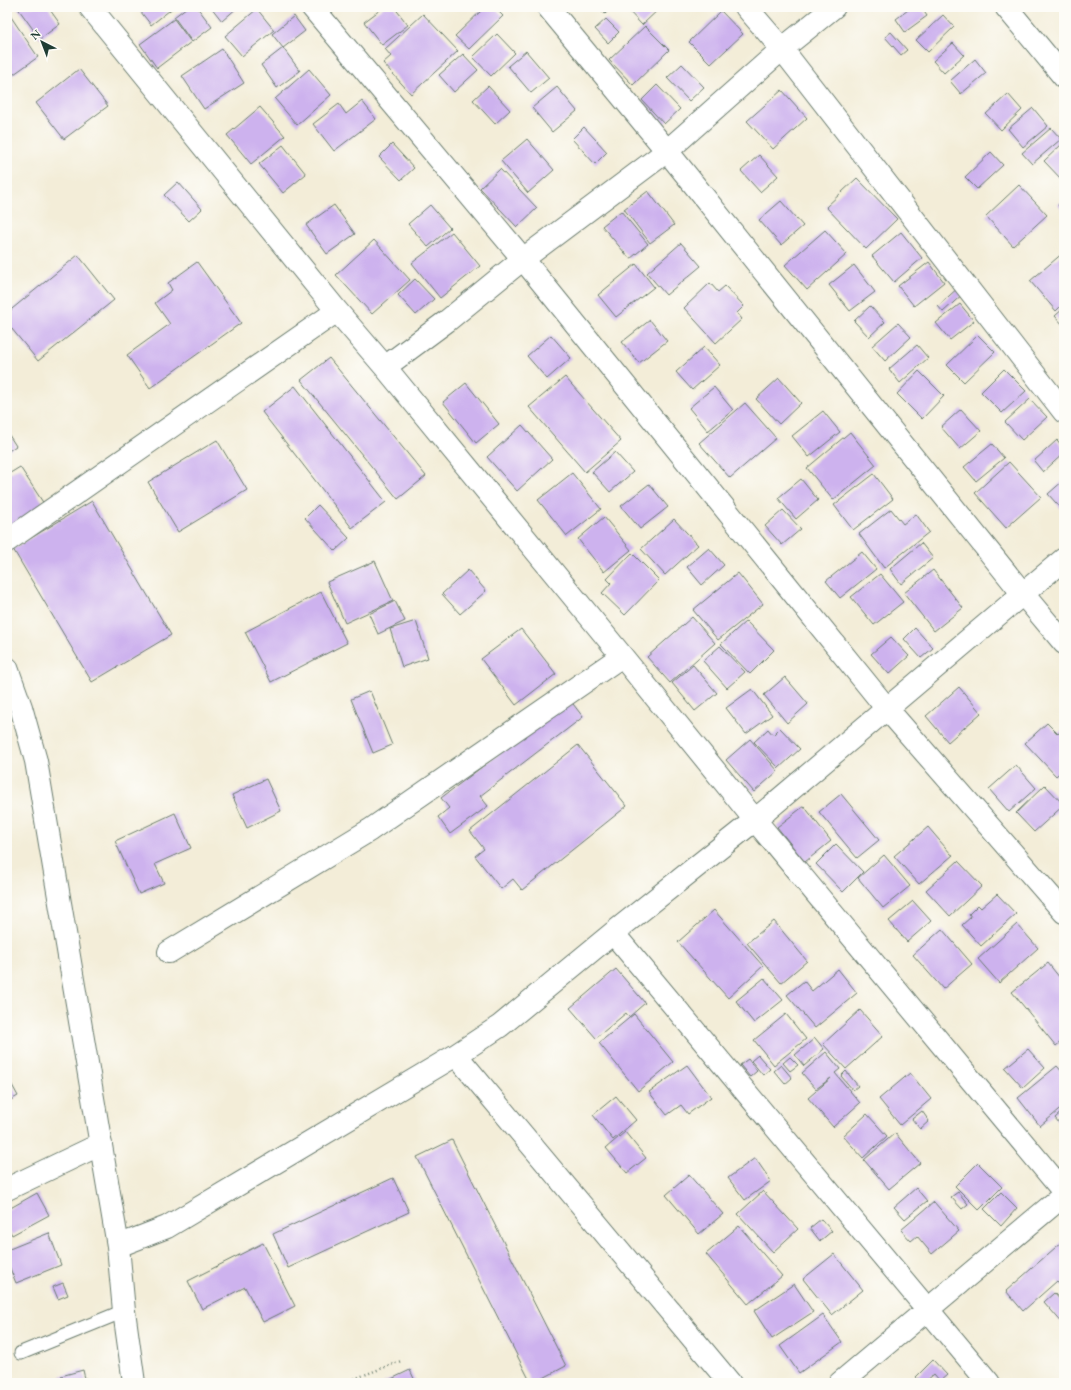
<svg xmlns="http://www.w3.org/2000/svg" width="1071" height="1390" font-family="'EB Garamond',serif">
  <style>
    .building { fill: #cdb2ee }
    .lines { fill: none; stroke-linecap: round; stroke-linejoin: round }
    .lane-casing { stroke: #697b6d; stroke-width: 15 }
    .street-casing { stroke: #697b6d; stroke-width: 24 }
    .path { stroke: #697b6d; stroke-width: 2.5; stroke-dasharray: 1 3; stroke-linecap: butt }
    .lane { stroke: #fff; stroke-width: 13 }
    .street { stroke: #fff; stroke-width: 22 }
  </style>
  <rect width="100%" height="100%" fill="#fdfcf7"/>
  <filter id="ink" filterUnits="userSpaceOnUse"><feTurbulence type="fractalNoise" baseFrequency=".025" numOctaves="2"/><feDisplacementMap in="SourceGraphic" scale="8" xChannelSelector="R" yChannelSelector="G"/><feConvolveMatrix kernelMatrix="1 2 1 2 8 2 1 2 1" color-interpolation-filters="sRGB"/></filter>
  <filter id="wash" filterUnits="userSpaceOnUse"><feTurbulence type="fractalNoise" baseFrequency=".012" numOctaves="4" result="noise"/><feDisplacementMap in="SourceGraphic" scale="16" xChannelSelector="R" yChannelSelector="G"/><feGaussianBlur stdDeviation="0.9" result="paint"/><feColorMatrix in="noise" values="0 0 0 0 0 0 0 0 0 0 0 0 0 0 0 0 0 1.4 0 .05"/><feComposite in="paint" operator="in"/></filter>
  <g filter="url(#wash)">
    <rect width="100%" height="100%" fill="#f3edd8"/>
    <g id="blocks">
      <path class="building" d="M17,7h31l12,17 -20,15z
        M137,7h37l-23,18z
        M187,7h10l15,20 -20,15 -18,-25z
        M211,7h27l-16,14z
        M384,7h10l14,18 -26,20 -18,-23z
        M485,7h9l9,9 -34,33 -14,-13z
        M598,7h14l-7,7z
        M625,7h36l-19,18z
        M912,7h9l6,9 -22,16 -9,-13z
        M257,9l17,21 -32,26 -17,-20z
        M7,11l31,46 -31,22z
        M721,11l22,23 -32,30 -22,-22z
        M423,14l35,37 -47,43 -28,-31 8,-7 -6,-7z
        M943,15l11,12 -26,25 -12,-12z
        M294,16l11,15 -22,17 -11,-14z
        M174,19l17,23 -34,26 -17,-24z
        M606,19l13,13 -11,11 -13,-14z
        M645,26l24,24 -36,35 -24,-25z
        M891,32l16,18 -6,5 -16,-18z
        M497,34l18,19 -24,23 -18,-19z
        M953,43l11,12 -20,18 -11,-12z
        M283,48l17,23 -23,17 -16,-23z
        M222,49l22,34 -40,26 -22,-33z
        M526,51l23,27 -18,15 -23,-27z
        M463,54l15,16 -24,22 -15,-17z
        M975,59l11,14 -25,21 -11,-13z
        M682,64l22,23 -15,14 -22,-23z
        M79,69l29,37 -44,33 -28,-36z
        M309,69l22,26 -34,30 -22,-26z
        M657,85l23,24 -16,15 -22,-24z
        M488,86l22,24 -15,14 -22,-24z
        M557,87l20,24 -25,21 -20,-24z
        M782,90l25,28 -34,31 -26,-28z
        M1008,94l14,16 -21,20 -15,-16z
        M362,101l14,18 -42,32 -21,-27 26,-20 7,10z
        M260,107l25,29 -34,28 -24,-29z
        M1033,108l15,18 -25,21 -15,-18z
        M584,127l23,25 -12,12 -23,-25z
        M1051,128l10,11 -29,25 -10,-11z
        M527,139l27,31 -26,23 -27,-32z
        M392,144l22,24 -13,12 -22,-23z
        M1062,144l2,2v34l-1,1 -19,-20z
        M283,145l23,29 -23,19 -24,-29z
        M991,152l12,13 -26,24 -12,-12z
        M759,155l19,21 -18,16 -19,-21z
        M500,169l37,39 -20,19 -37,-39z
        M857,178l40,41 -31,30 -40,-42z
        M178,182l24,27 -13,12 -25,-26z
        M1019,185l28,30 -34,31 -27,-30z
        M648,191l26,34 -24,18 -26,-34z
        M1064,199v13l-6,-7z
        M781,201l22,25 -22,19 -22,-25z
        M334,205l21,29 -28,20 -21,-29z
        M430,205l20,23 -22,19 -20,-23z
        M621,211l27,33 -18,15 -28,-33z
        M825,230l22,24 -40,36 -22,-25z
        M452,232l28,34 -40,32 -28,-35z
        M901,232l21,26 -28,24 -22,-26z
        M374,240l36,40 -38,34 -36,-39z
        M681,243l20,23 -35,29 -19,-22z
        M1064,252v51l-8,8 -26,-30z
        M78,255l36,45 -76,61 -31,-38v-10z
        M197,262l44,61 -91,65 -23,-33 43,-31 -15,-21 17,-13 -4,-7z
        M929,262l15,20 -30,24 -16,-20z
        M636,264l18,23 -38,30 -18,-22z
        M854,265l21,27 -25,19 -21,-26z
        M415,279l19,20 -18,16 -18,-20z
        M710,283l8,9 7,-6 19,20 -7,7 5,6 -26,24 -32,-35z
        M960,286l5,6 -22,20 -5,-6z
        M960,304l14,17 -24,19 -14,-17z
        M870,306l15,16 -16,15 -15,-16z
        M1064,308v18l-9,-10z
        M650,320l17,21 -28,22 -17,-21z
        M898,323l13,14 -26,24 -13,-15z
        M551,335l20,23 -24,21 -20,-23z
        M978,335l17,17 -31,30 -17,-17z
        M917,345l11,13 -28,25 -11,-14z
        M704,347l16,18 -28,25 -16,-18z
        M329,358l97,118 -28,23 -97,-119z
        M1004,369l22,22 -24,22 -21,-21z
        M919,371l25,25 -22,23 -25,-25z
        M565,377l56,64 -36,31 -56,-65z
        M779,378l22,25 -22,21 -23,-25z
        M466,383l33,41 -23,19 -33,-41z
        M295,386l91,116 -34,26 -90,-116z
        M714,387l19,23 -25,21 -19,-23z
        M1030,399l17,18 -25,23 -17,-18z
        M745,403l31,35 -46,40 -31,-35z
        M961,409l20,22 -21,18 -19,-22z
        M823,411l17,21 -31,25 -17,-21z
        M522,425l30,34 -35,32 -30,-34z
        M7,432l9,14 -9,6z
        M850,432l26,33 -43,35 -26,-32z
        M217,440l30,50 -69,42 -30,-50z
        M1057,440l7,8v5l-21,19 -9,-11z
        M992,444l12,14 -28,23 -12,-14z
        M615,452l18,20 -23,20 -18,-20z
        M1009,462l32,35 -35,31 -31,-35z
        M20,467l26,40 -39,24v-56z
        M572,473l29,36 -34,27 -29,-36z
        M874,474l19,25 -40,31 -19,-25z
        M801,479l17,21 -22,19 -18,-21z
        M1064,480v32l-16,-18z
        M649,484l19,23 -28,22 -19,-23z
        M92,501l79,134 -79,47 -79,-133z
        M318,505l31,33 -14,13 -30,-33z
        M891,509l12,15 13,-10 13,18 -45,36 -25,-34z
        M783,510l18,19 -19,16 -17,-19z
        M604,517l27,33 -27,22 -26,-33z
        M674,519l24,26 -33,30 -24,-26z
        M921,543l12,15 -32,26 -11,-15z
        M709,548l15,17 -22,20 -15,-18z
        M862,552l14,17 -36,29 -14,-17z
        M632,553l27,27 -34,35 -23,-22 9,-10 -4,-4z
        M375,561l18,40 -48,22 -18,-41z
        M468,570l18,21 -26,23 -18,-20z
        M933,570l30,38 -29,23 -30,-38z
        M738,573l25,31 -45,36 -25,-30z
        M880,574l23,28 -29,23 -23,-28z
        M321,592l26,51 -76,39 -26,-50z
        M395,601l10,20 -27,13 -9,-20z
        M692,617l23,26 -45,40 -23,-26z
        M416,621l12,37 -26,9 -12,-38z
        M746,621l28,29 -24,24 -29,-30z
        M915,628l18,20 -12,10 -17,-19z
        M521,629l35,45 -40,31 -35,-46z
        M891,637l18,19 -20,18 -18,-20z
        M720,646l25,26 -18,16 -24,-27z
        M693,665l24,28 -22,18 -23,-28z
        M785,677l23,27 -21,19 -23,-28z
        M959,687l22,26 -33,29 -22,-26z
        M752,689l20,26 -26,19 -20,-26z
        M370,691l22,54 -19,8 -22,-54z
        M570,700l13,17 -103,79 8,10 -38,28 -12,-17 11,-9 -8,-10z
        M1047,723l11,11 6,-6v41l-8,7 -31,-33z
        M780,728l20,21 -21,19 -25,-26 14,-13 5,6z
        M750,739l28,32 -24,21 -28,-32z
        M578,745l49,61 -105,84 -9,-11 -12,10 -26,-33 9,-7 -14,-18z
        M1016,765l20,23 -27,24 -20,-23z
        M266,779l15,32 -34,17 -15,-33z
        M1045,785l19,20 -30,27 -18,-19z
        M841,794l38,46 -22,18 -38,-46z
        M804,806l27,35 -26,21 -28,-35z
        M175,813l16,35 -36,16 9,19 -25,11 -24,-53z
        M928,827l23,27 2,1 -34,29 -25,-28z
        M836,844l27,28 -20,20 -27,-28z
        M884,855l26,31 -27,22 -25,-30z
        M958,861l24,25 -32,30 -24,-26z
        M997,894l19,20 -35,32 -19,-21 9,-8 -2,-3 9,-9 3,3z
        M913,901l18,20 -24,21 -18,-21z
        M714,910l49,56 -35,32 -50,-56z
        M774,921l33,40 -26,22 -34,-40z
        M1017,924l21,24 -39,35 -21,-24z
        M942,929l30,35 -29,25 -30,-34z
        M1048,963l16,20v56l-8,7 -44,-54z
        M616,969l29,34 -16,14 -3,-4 -30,25 -26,-30z
        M838,969l19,24 -42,35 -28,-33 17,-14 8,10z
        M764,978l19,22 -29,23 -18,-22z
        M860,1010l23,26 -37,33 -23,-25z
        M634,1014l39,48 -35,29 -39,-48z
        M786,1014l20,25 -32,26 -20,-25z
        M815,1038l9,11 -20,17 -9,-11z
        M1028,1049l17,19 -22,20 -18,-20z
        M826,1052l14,17 -5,4 25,30 -27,24 -25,-29 23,-20 -15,11 -14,-16z
        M758,1055l12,14 -7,6 -12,-14z
        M790,1057l8,8 -8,6 -7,-8z
        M748,1059l9,12 -7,6 -10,-12z
        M687,1065l24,32 -23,17 -7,-9 -14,10 -18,-23z
        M781,1065l11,13 -7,6 -11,-13z
        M1057,1066l7,8v32l-24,20 -22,-28z
        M846,1071l12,15 -5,4 -12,-14z
        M910,1073l21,26 -31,26 -21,-26z
        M7,1076l11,20 -11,6z
        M616,1096l20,24 -23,20 -20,-25z
        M1064,1110v19l-9,-11z
        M922,1111l7,10 -9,8 -8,-10z
        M867,1114l20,22 -24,22 -20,-22z
        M625,1132l21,26 -19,15 -21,-25z
        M895,1133l25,30 -31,26 -25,-29z
        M452,1140l114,226 -32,17h-3l-114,-226z
        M755,1158l16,23 -26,19 -17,-22z
        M978,1163l24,24 -23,23 -24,-24z
        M689,1175l34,39 -24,20 -33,-39z
        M393,1178l16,34 -121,56 -15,-34z
        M916,1188l11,13 -22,18 -11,-12z
        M763,1191l35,38 -25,23 -35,-38z
        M958,1192l10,12 -6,5 -11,-12z
        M1001,1192l16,16 -16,18 -17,-17z
        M37,1193l12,22 -37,20 -5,-9v-16z
        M934,1202l25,29 -27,23 -15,-18 -6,5 -10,-11z
        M821,1219l11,12 -12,10 -10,-13z
        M739,1226l43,50 -34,28 -42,-50z
        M49,1233l12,32 -45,18 -9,-22v-11z
        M1064,1240v44l-2,2 -5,-5 -34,30 -17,-20z
        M263,1243l32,63 -32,16 -18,-35 -43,22 -14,-28z
        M834,1254l29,36 -31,25 -29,-36z
        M63,1283l5,12 -10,4 -5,-12z
        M794,1284l19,28 -41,27 -18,-28z
        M1054,1293l10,11v21l-20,-23z
        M823,1315l19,27 -43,31 -19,-27z
        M933,1360l14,15 -7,6 -6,-7 -10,9h-2l-6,-6z
        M83,1370l3,13h-23l-2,-7z
        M410,1370l6,13h-33z"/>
    </g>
  </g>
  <g filter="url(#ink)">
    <use href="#blocks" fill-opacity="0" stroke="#697b6d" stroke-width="1"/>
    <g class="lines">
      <g class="lane-casing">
        <path id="lane" d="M21,1353l103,-42"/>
      </g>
      <g class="street-casing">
        <path id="street" d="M90,7l247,304 48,56 237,289 133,164 309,372
          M312,7l211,252 365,451 176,202
          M548,7l119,144 356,443 41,49
          M746,7l36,42 282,363
          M1006,7l58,70
          M385,367l62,-46 76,-62 144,-108 115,-102 52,-42
          M7,541l330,-230
          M7,668l14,39 15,54 82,485 6,65 10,72
          M613,933l376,450
          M169,952l201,-122 252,-174
          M456,1055l274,328
          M7,1189l94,-45
          M118,1246l49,-19 289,-172 44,-29 113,-93 142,-113 309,-261
          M840,1383l224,-188"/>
      </g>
      <path class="path" d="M343,1383l58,-22"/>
      <use href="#lane" class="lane"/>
      <use href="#street" class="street"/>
    </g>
  </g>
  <rect width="1071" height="1390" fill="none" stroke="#fdfcf7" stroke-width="24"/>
  <g transform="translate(42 42) rotate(318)" stroke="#fdfcf7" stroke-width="3" paint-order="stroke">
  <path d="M0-3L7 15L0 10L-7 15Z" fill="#1f3d34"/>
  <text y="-6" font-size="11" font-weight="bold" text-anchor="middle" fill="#1f3d34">N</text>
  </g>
</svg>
